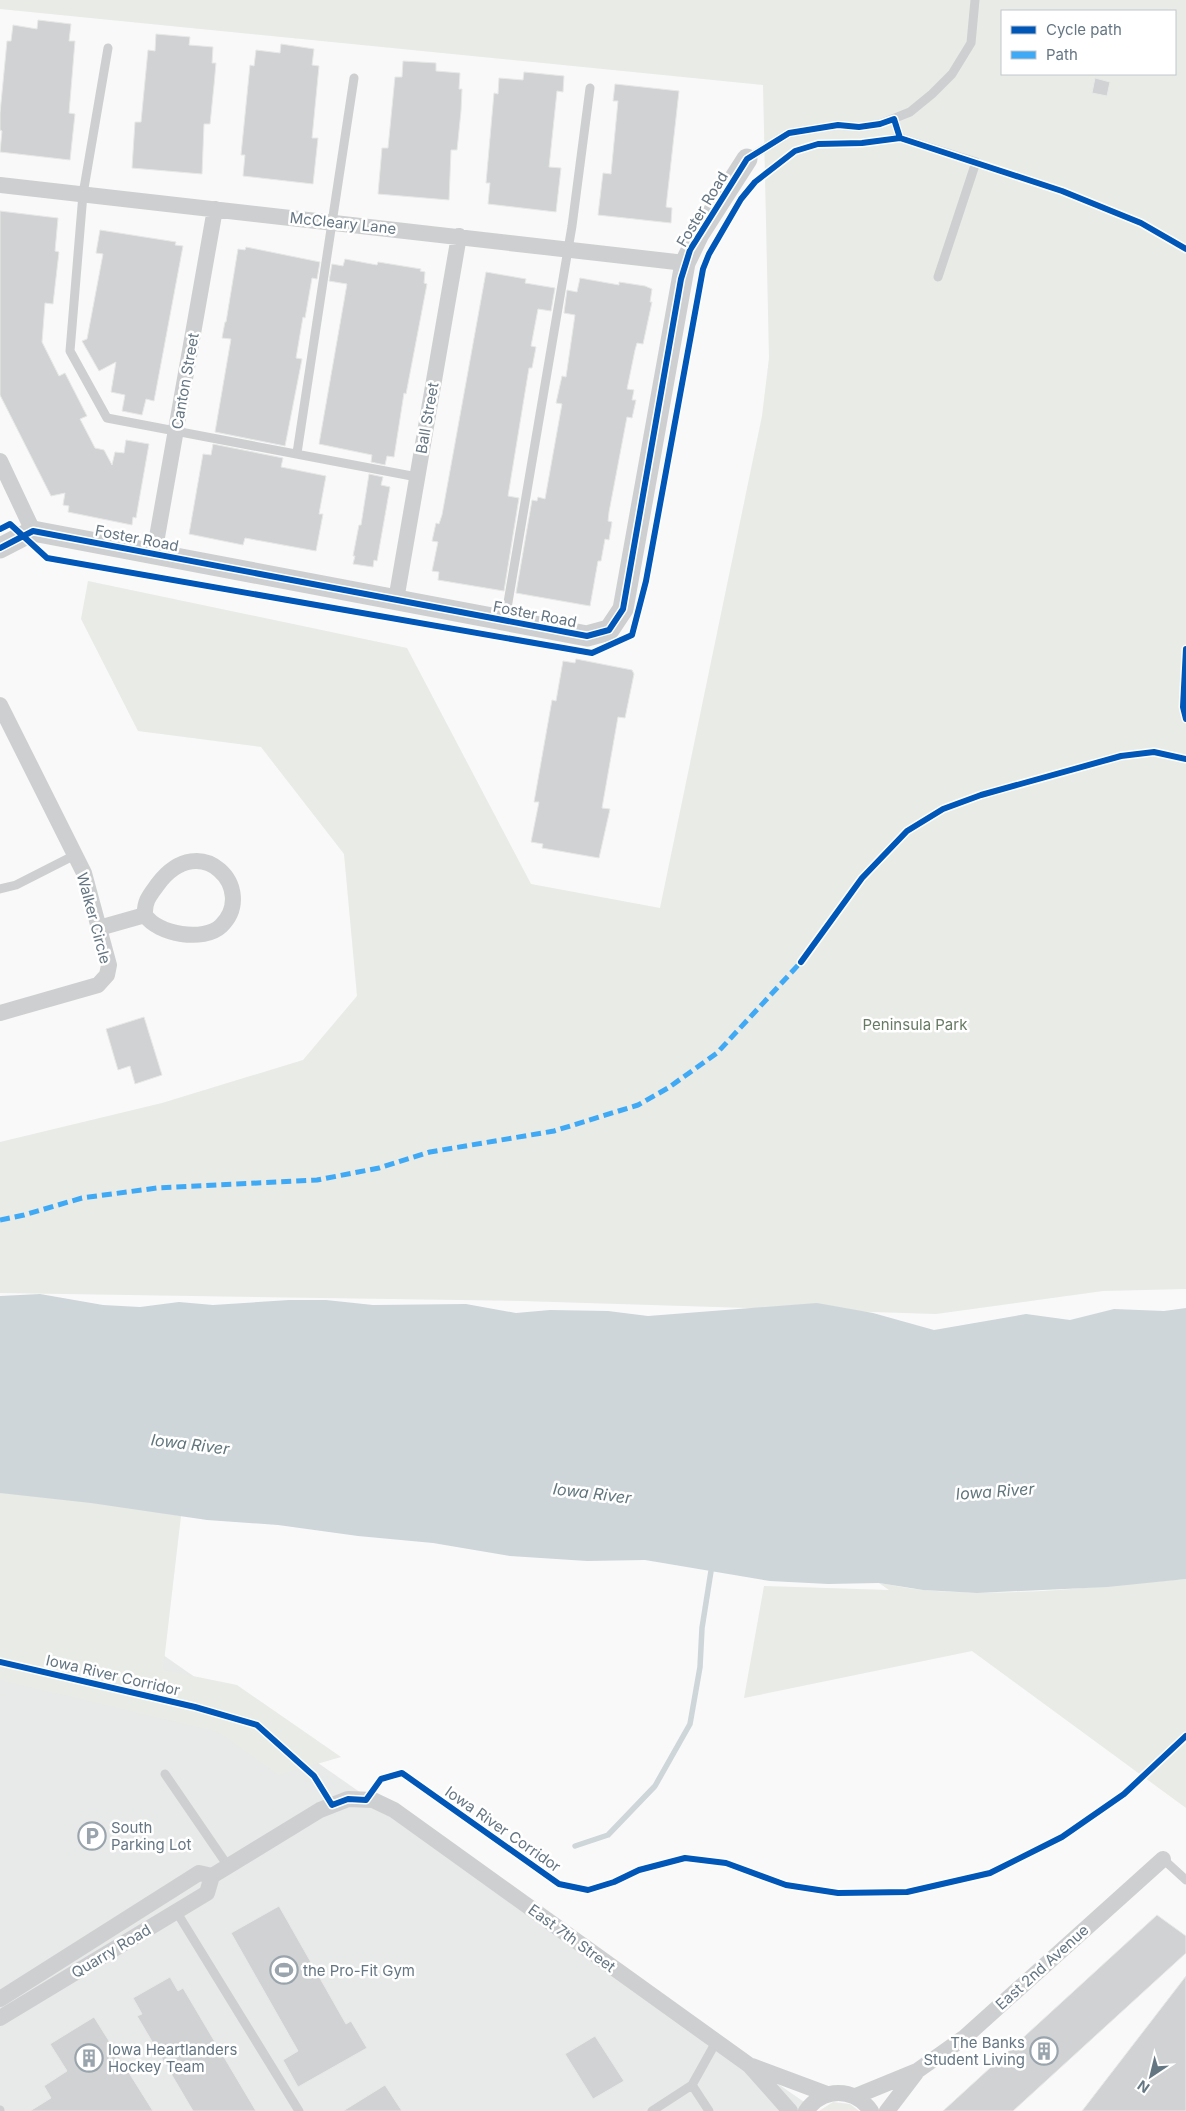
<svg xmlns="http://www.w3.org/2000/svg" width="1186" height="2111" font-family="Inter,sans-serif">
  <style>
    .built { fill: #e8e9e9 }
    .green { fill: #e8ebe6; fill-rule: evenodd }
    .water { fill: #ced6d9 }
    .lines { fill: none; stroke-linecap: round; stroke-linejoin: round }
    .stream { stroke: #ced6d9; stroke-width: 5.5 }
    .building { fill: #d0d2d3; stroke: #e8e8e8 }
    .service { stroke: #cecfd0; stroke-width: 9 }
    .minor { stroke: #cecfd0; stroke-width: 16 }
    .tertiary { stroke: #cecfd0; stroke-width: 21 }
    .quiet { stroke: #3fa9f5; stroke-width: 5; stroke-dasharray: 10 5; stroke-linecap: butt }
    .cycleway-casing { stroke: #fff; stroke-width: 9 }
    .cycleway { stroke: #0057b8; stroke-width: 6 }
    .labels { text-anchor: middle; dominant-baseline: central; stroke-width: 5; stroke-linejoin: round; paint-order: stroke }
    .street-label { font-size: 15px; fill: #657683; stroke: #fff }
    .park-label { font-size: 15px; fill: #687a64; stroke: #fff }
    .poi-label { font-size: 15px; fill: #657683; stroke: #fff; text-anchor: start }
    .water-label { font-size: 16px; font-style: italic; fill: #60757c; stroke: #fff }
  </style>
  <rect width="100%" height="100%" fill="#f9f9f9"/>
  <path class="built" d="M0,1583l93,23 724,505h-817z"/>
  <path class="green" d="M0,0h1186v1289l-83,2 -167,23 -414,-13 -522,-8v-151l162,-39 141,-43 54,-64 -13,-142 -83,-107 -123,-16 -57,-112 7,-38 319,67 124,236 129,24 102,-492 7,-58 -6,-273 -763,-76zM1002,11h173v63h-173z
    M0,1485l181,31 -18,154 74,15 104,72 -62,18 -61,-43 -218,-52z
    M1186,1579v229l-214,-157 -228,47 20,-112 125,4 -10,-7c15,2 30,6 45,7 88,8 175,-4 262,-11z
    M833,2102l17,2 9,7h-40z"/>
  <path class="water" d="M40,1294l63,11 37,2 39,-5 34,3 76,-5h37l47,5 93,-1 50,9 34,-3 58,1 40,5 169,-13 56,10 61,17 92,-16 44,6 44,-11 50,2 22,-3v271l-79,8 -130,6 -54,-3 -44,-7 -51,1 -58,-3 -125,-21 -58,1 -77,-5 -77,-13 -75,-7 -80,-11 -71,-5 -116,-17 -91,-10v-197z"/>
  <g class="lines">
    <path class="stream" d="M575,1846l33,-11 47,-49 35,-62 10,-57 2,-39 9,-57"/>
  </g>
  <path class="building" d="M38,20l33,4 -2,17h6l-6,72 6,1 -5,46 -70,-8 2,-21 -2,-1v-17l7,-72h4l2,-16 24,4z
    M156,34l34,3 -1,8 24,2 -1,16h4l-2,22 -4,39h-6l-2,50 -70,-6 3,-46h6l7,-72 7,1z
    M281,44l33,5 -2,16 7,1 -7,72h6l-5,46 -70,-8 2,-21h-4l9,-90 4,1 2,-16 24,3z
    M403,61l33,2v8l24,2 -1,16h3l-1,22 -4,39h-6l-2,50 -71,-6 4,-46h6l7,-71h7z
    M524,72l40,4 -1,16 -6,-1 -8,76 12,1 -5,44 -68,-8 2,-21h-4l8,-90 4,1 1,-16 24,2z
    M1095,78l15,4 -3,14 -15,-3z
    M615,84l64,7 -13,116 6,1 -1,15 -73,-8 5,-42 8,1 7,-73h-5z
    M0,211l58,7 -3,33 4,1 -6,52 -8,-1 -3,39 17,34 6,-3 22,43 -7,3 15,29 9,2 8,15 3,-13 9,1 2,-13 23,4 -13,74 -3,-1 -1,8 -64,-13 1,-6 -6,-1 2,-12 -14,3 -51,-101z
    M100,230l76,12 -1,3 8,1 -29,155 -8,-2 -4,16 -20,-4 3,-16 -14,-3 5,-30 -17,9 -17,-30 5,-2 16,-85 -7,-1z
    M246,247l74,15 -3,17 -5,-1 -7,40 -2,-1 -7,41 6,1 -17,87 -70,-14 16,-93 -9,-1 3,-16h1l12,-73 7,1z
    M345,259l32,6 1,-3 43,7 -1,2 5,1 -1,11 3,1 -21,110 -2,-1 -10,64 -7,-1 -2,9 -14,-3 1,-7 -53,-11 28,-160 -18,-3 3,-17 11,2z
    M486,272l40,7 -1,4 30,5 -4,23 -13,-2 -7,37 5,1 -4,21h-3l-21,128 11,2 -15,93 -66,-11 1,-8 -7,-1 6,-29 -6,-1 4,-18 3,1 3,-9z
    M580,278l39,7v-3l26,4 7,3 -2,13h2l-9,42 -6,-1 -2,7 -8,39 7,1 -2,10h4l-4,18 -5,-1 -18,95 -1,9 4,1 -3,18 -4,-1 -4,22h-3l-8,45 -74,-13 16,-93 5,1 1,-4 7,2 17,-95 -6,-1 6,-27 4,1 9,-62 -11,-2 3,-23 10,2z
    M213,444l70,14 -2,9 45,9 -7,38h4l-7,37 -71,-13 -2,7 -54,-11 14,-80 8,1z
    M369,474l14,3 -2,8 9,2 -13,74 -3,-1 -1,7 -20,-3 2,-8h-2l6,-31h2z
    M576,659l56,11 2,4 -9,44 -7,-1 -16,91 8,1 -11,49 -57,-10 1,-4 -12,-2 8,-40h-5l18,-102 4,1 7,-40 12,2z
    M144,1017l18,58 -27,9 -5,-18 -12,4 -12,-41z
    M279,1906l67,118 5,-3 16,27 -69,39 -15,-27 15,-9 -67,-118z
    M1157,1915l29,21v17l-173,158h-70z
    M1186,1976v135h-104z
    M170,1977l8,14 5,-3 73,123h-63l-56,-95 5,-2 -9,-16z
    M94,2017l59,94h-123l21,-13 -7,-12 23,-15 -17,-27z
    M595,2036l29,45 -31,18 -28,-45z
    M385,2085l17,26h-59z"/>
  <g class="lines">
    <path class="service" d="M108,48l-25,146 -13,157 37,67 310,59
      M894,119l6,19 76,24 -38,115
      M747,159l42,-26 49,-8 21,2 21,-3 30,-12 22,-18 20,-20 19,-31 4,-43
      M297,453l57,-375
      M505,620l67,-394 18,-138
      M0,889l16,-4 59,-30
      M165,1774l63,92
      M1163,1859l23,21
      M176,1911l123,200
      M0,2110v1
      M652,2111l40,-26
      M709,2111l-17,-26 24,-43"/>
    <path class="minor" d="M0,185l685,78
      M0,461l33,70
      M154,554l61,-345
      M396,600l63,-364
      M0,705l84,168 25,92 -2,10 -9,10 -98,28
      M99,928l46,-13c-1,-14 5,-20 13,-31 43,-57 100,6 63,42 -17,16 -63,9 -76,-11
      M0,1999l199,-126 13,3
      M0,2018l207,-125 5,-17 108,-66 28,-11 25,1 21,10 355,255 41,46
      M752,2066l75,28
      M856,2096l61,-25 48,-34 198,-178
      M806,2111c17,-24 48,-24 65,0
      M887,2111l29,-38"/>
    <path class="tertiary" d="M0,548l33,-17 554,105 22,-6 14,-21 62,-346 14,-29 48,-75"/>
    <path class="quiet" d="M0,1220l24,-5 58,-17 75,-10 160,-8 62,-12 51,-16 124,-21 84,-26 30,-17 49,-35 84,-91"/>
    <g class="cycleway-casing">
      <path id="cycleway" d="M0,529l10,-5 37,34 545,95 40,-18 14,-54 57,-312 6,-15 32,-55 14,-17 40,-31 23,-7 44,-1 38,-5 162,53 79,32 45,26
        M0,548l33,-17 554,105 22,-6 14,-21 58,-330 9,-29 57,-91 42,-26 49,-8 21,2 21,-3 14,-5 6,19
        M1186,649l-3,58 3,12
        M801,962l61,-84 45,-47 36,-22 38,-14 140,-39 33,-4 32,7
        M0,1662l195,45 62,18 57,51 18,29 16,-6 18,1 15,-21 21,-6 157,111 29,6 26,-8 25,-12 46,-12 41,5 60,22 52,8 69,-1 83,-19 72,-36 62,-43 62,-58"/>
    </g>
    <use href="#cycleway" class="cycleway"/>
  </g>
  <defs>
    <g id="parking-ring" transform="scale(1.4375)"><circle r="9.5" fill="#fff" stroke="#99a4ac" stroke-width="1.5"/><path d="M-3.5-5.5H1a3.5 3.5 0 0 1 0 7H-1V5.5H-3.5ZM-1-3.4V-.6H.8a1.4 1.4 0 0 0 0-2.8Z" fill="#99a4ac"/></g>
    <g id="stadium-ring" transform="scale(1.4375)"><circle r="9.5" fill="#fff" stroke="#99a4ac" stroke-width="1.5"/><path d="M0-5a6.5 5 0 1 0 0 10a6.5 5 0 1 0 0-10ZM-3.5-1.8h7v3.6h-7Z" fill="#99a4ac"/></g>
    <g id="building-ring" transform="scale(1.4375)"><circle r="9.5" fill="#fff" stroke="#99a4ac" stroke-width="1.5"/><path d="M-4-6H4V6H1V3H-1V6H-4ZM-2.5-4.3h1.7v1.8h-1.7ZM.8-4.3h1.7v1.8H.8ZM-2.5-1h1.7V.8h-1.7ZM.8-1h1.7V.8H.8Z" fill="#99a4ac"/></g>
  </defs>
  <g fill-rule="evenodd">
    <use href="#parking-ring" x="92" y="1836"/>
    <use href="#stadium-ring" x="284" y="1970"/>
    <use href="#building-ring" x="1044" y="2051"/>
    <use href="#building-ring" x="89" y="2058"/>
  </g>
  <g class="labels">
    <g class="street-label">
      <text transform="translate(702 209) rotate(-59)">Foster Road</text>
      <text transform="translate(343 223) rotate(6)">McCleary Lane</text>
      <text transform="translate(185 381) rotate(-80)">Canton Street</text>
      <text transform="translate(427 418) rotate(-80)">Ball Street</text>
      <text transform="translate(137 538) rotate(11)">Foster Road</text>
      <text transform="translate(535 614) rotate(11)">Foster Road</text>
      <text transform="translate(94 918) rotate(75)">Walker Circle</text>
      <text transform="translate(113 1675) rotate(13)">Iowa River Corridor</text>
      <text transform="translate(503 1829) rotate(35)">Iowa River Corridor</text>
      <text transform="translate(572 1938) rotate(36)">East 7th Street</text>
      <text transform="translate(111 1951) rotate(-31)">Quarry Road</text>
      <text transform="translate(1042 1967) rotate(-42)">East 2nd Avenue</text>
    </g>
    <g class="park-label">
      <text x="915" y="1024">Peninsula Park</text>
    </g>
    <g class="poi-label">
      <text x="111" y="1827">South<tspan x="111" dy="17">Parking Lot</tspan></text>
      <text x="303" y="1970">the Pro-Fit Gym</text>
      <text x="1025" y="2042" text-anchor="end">The Banks<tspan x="1025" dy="17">Student Living</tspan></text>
      <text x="108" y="2049">Iowa Heartlanders<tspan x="108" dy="17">Hockey Team</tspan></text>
    </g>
    <g class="water-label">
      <text transform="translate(190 1444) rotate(7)">Iowa River</text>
      <text transform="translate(995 1491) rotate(-4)">Iowa River</text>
      <text transform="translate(592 1493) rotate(7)">Iowa River</text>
    </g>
  </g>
  <rect x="1001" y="10" width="175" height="65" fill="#ffffff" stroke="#c1c8cd"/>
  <rect x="1011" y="26" width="25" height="8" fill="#0057b8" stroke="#c1c8cd"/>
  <text x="1046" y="35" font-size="15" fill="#657683">Cycle path</text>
  <rect x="1011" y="51" width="25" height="8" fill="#3fa9f5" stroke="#c1c8cd"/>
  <text x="1046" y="60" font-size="15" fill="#657683">Path</text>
  <g transform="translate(1151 2076) rotate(215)" stroke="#ffffff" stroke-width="4" paint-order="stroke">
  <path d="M0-4L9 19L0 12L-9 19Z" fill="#657683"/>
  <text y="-8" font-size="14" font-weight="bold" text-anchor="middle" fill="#657683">N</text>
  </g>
</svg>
